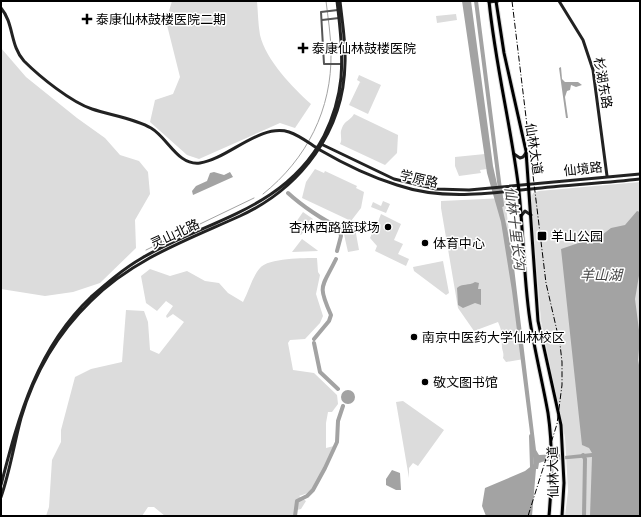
<svg xmlns="http://www.w3.org/2000/svg" width="641" height="517" font-family="'Archivo Narrow','Noto Sans SC',sans-serif">
  <style>
    .green { fill: #dcdcdc }
    .water { fill: #a3a3a3 }
    .lines { fill: none; stroke-linecap: round; stroke-linejoin: round }
    .stream { stroke: #a3a3a3; stroke-width: 1 }
    .river { stroke: #a3a3a3; stroke-width: 4 }
    .primary-casing { stroke: #dbdbdb; stroke-width: 5 }
    .street { stroke: #555; stroke-width: 2 }
    .secondary { stroke: #222; stroke-width: 3 }
    .primary { stroke: #000; stroke-width: 3 }
    .rail { stroke: #000; stroke-width: 1; stroke-dasharray: 6 2 1 2; stroke-linecap: butt }
    .poi-dot { fill: #000; stroke: #fff; stroke-width: 1.5 }
    .labels { text-anchor: middle; dominant-baseline: central; stroke-width: 3; stroke-linejoin: round; paint-order: stroke }
    .poi-label { font-size: 13px; fill: #000; stroke: #fff; text-anchor: start }
    .street-label { font-size: 13px; fill: #000; stroke: #fff }
    .water-label { font-size: 14px; font-style: italic; fill: #444; stroke: #fff }
  </style>
  <rect width="100%" height="100%" fill="#fff"/>
  <path class="green" d="M172,1h85c1,11 1,23 3,34 6,25 32,52 51,69l-16,24 -15,-5 -81,36 -12,-4 -37,-33 5,-22 18,-6 7,-17 -14,-56z
    M456,14l1,6 -20,3 -1,-7z
    M1,48l25,29 51,41 28,20 15,17 19,6 9,11 2,22 -15,26 1,28 -36,35 -27,9 -28,4 -44,-7z
    M359,75l22,10 -13,29 -19,-9 11,-23 2,1 -5,-3z
    M354,114l44,21 -1,18 -12,12 -45,-21c3,-5 -1,-10 2,-16 2,-7 9,-8 12,-14z
    M485,154l2,15 -7,1 1,3 -22,3 -4,-10v-9z
    M315,169l9,4 1,-2 32,15 -1,2 8,4 -3,16 -10,13 -49,-23 4,-16z
    M640,182v334h-75l3,-25 -3,-53 -24,-117 -10,-123 2,-5 6,-2z
    M505,198l19,161 -18,3 -3,-4c1,-4 0,-6 -1,-10 -1,-12 2,-12 -4,-26l-24,9 -16,-23 -17,-100v-7z
    M383,201l7,3 -4,9 -15,-6 2,-5 8,4z
    M303,212l10,7 -12,16 -9,-7z
    M381,214l20,10 -7,16 9,4 -5,10 11,5 -3,7 -31,-15 2,-5 -7,-8 3,-7 -5,-2 1,-3 -6,-3 1,-1 12,5z
    M355,228l4,22 -11,2 -5,-22z
    M302,239l15,11 1,1 -26,1z
    M317,258l1,14 2,3 -4,19 7,22 -3,7 -15,16 -15,1 -2,3 5,27 21,3 23,22 1,9 -6,8h-4l-2,11v25l8,-2c-7,16 -16,47 -35,50l7,5 -5,8 -4,1 -1,6h-131l-11,-9h-6l-6,9h-96l3,-9 3,-47 9,-18v-12l14,-53 16,-8 31,-7 4,-52 18,1 4,11 2,28 9,4 25,-32 -11,-8 -6,4 -1,-2 7,-10 -7,-5 -9,10 -11,-8 -5,-27 9,-7 20,7 17,-5 18,10 14,2 9,10 15,9c6,-11 9,-25 17,-34 8,-10 45,-10 57,-10z
    M443,261l6,32 -3,2 -32,-24 -1,-4z
    M403,401l41,29 -26,36 -5,-3 -4,5v10l-13,-76z"/>
  <path class="water" d="M462,1h9l22,165 19,85 24,199 3,5 7,3 46,-5 -3,-5 -7,-3 -21,-196 41,-14 9,-7 14,-3 12,-14 3,1v58l-5,29 5,39 -2,22 2,10v146h-50l2,-59 -47,4 -6,2 -1,6h-2l-4,47h-46l-4,-10 3,-18 40,-17 9,-7 -22,-173 -11,-69 -14,-49z
    M561,67l1,12 3,3h13l4,3 -6,2 -5,-2 -1,5 -3,1 -2,6 3,21h-2l-7,-50z
    M214,172l10,3 6,-3 3,5 -40,18 -1,-4 4,-5 11,-5 3,-8z
    M475,282l4,1 -1,6h3v16l-6,-2 -12,5 -5,-3 -1,-17c5,-5 12,-2 18,-6z
    M341 397a7 7 0 1 1 14 0a7 7 0 1 1-14 0Z
    M392,470l8,3 1,17h-5l-10,-5v-6z"/>
  <g class="lines">
    <path class="stream" d="M263,194c44,-35 69,-85 68,-141 0,-17 -3,-35 -5,-52
      M146,250l108,-52"/>
    <path class="river" d="M476,1l26,204
      M288,193c13,12 36,28 51,34l2,9 -4,15
      M314,339l15,-18 2,-6c-14,-31 -9,-27 5,-56
      M314,343l6,29 18,17
      M531,436l1,31
      M583,455l2,4 -1,57
      M539,457l20,-1
      M295,516l2,-15 10,-5 6,-6 12,-22 12,-26 1,-21 5,-15"/>
    <g class="primary-casing">
      <path id="primary" d="M489,1c6,61 21,121 29,182 6,48 5,97 13,144 5,29 12,58 17,86 5,34 4,69 1,103
        M496,1l8,52 22,98 12,170 23,104 3,58 -2,33"/>
    </g>
    <path class="street" d="M338,10l-17,2 3,52h17
      M322,20l17,-2"/>
    <path class="secondary" d="M559,1l24,39 10,30 14,106
      M489,2l9,-1
      M1,8c13,15 9,38 23,53 16,16 47,41 68,48 18,6 44,10 59,19 17,10 27,38 49,35 28,-4 60,-40 89,-31 12,4 21,12 31,18 24,14 51,27 77,35 44,15 88,9 134,4 36,-4 73,-6 109,-10
      M321,144l73,35 42,10 33,1 171,-16
      M514,154l6,4 3,-1 3,-4
      M521,216l4,-5 6,4
      M1,485c18,-70 36,-137 90,-188 16,-14 32,-28 51,-39 65,-38 143,-48 182,-122 9,-18 15,-38 17,-58 2,-26 -1,-52 -4,-77
      M1,497c9,-26 13,-53 20,-79 13,-44 37,-85 70,-117 42,-42 96,-61 149,-85 61,-28 104,-85 105,-153 1,-21 -3,-42 -5,-62"/>
    <use href="#primary" class="primary"/>
    <path class="rail" d="M512,1l34,282 14,61 2,18v23l-5,39 -29,92"/>
  </g>
  <g class="poi-dot">
    <path d="M85 13h4v4h4v4h-4v4h-4v-4h-4v-4h4z"/>
    <path d="M301 42h4v4h4v4h-4v4h-4v-4h-4v-4h4z"/>
    <circle cx="388" cy="227" r="4"/>
    <rect x="537" y="231" width="10" height="10" rx="2"/>
    <circle cx="425" cy="243" r="4"/>
    <circle cx="414" cy="337" r="4"/>
    <circle cx="425" cy="382" r="4"/>
  </g>
  <g class="labels">
    <g class="poi-label">
      <text x="96" y="19">泰康仙林鼓楼医院二期</text>
      <text x="312" y="48">泰康仙林鼓楼医院</text>
      <text x="380" y="227" text-anchor="end">杏林西路篮球场</text>
      <text x="551" y="236">羊山公园</text>
      <text x="433" y="243">体育中心</text>
      <text x="422" y="337">南京中医药大学仙林校区</text>
      <text x="433" y="382">敬文图书馆</text>
    </g>
    <g class="street-label">
      <text transform="translate(603 83) rotate(80)">杉湖东路</text>
      <text transform="translate(534 149) rotate(81)">仙林大道</text>
      <text transform="translate(583 169) rotate(-6)">仙境路</text>
      <text transform="translate(419 179) rotate(13)">学原路</text>
      <text transform="translate(175 234) rotate(-25)">灵山北路</text>
      <text transform="translate(553 472) rotate(-91)">仙林大道</text>
    </g>
    <g class="water-label">
      <text transform="translate(515 228) rotate(83)">仙林十里长沟</text>
      <text x="601" y="275">羊山湖</text>
    </g>
  </g>
  <rect width="641" height="517" fill="none" stroke="#000000" stroke-width="4"/>
</svg>
